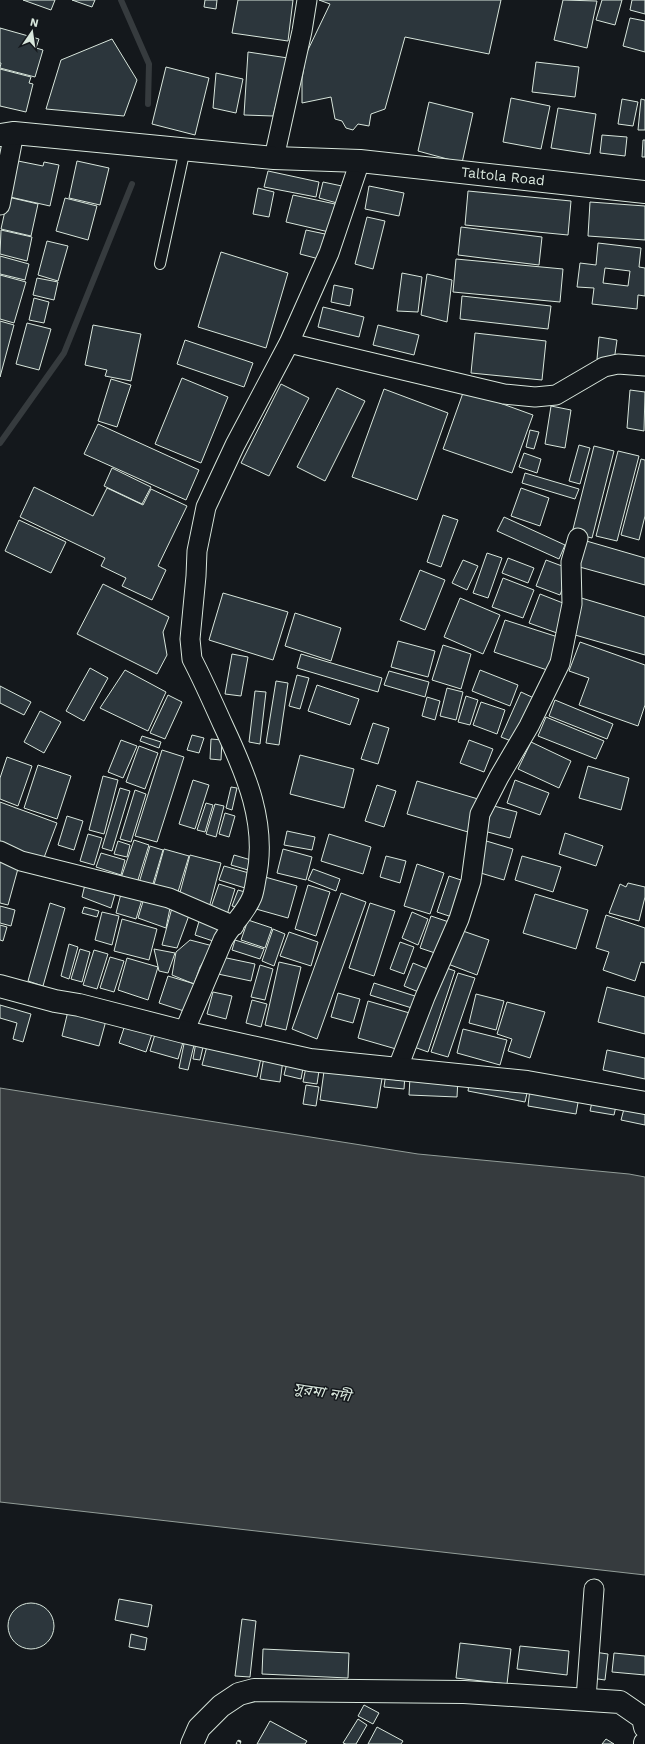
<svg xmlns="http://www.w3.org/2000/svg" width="645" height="1744" font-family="'Work Sans','Noto Sans Bengali',sans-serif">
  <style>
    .water { fill: #363b3e; stroke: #939e99 }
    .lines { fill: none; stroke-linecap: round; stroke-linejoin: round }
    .stream { stroke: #363b3e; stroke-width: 6 }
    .building { fill: #2c363c; stroke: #d8e6dc; fill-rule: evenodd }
    .lane-casing { stroke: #d8e6dc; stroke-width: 12 }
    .street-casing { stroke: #d8e6dc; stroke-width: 21 }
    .secondary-casing { stroke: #d8e6dc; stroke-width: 24 }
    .primary-casing { stroke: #d8e6dc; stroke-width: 24 }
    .lane { stroke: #14181c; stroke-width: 10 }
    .street { stroke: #14181c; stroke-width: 19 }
    .secondary { stroke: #14181c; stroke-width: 22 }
    .primary { stroke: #14181c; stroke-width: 22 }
    .rail-casing { stroke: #d8e6dc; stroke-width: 4.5 }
    .rail { stroke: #14181c; stroke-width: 3; stroke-dasharray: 9; stroke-linecap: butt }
    .labels { text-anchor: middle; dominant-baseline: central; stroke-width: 3; stroke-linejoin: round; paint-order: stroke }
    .street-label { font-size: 14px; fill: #d8e6dc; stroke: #14181c }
    .water-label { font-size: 15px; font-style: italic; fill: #d8e6dc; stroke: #14181c }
  </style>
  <rect width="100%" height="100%" fill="#14181c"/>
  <path class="water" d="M0,1088l418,66 211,20 16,3v398l-645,-73z"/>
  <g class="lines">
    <path class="stream" d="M121,0l28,64 -1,40
      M0,443l64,-90 68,-169"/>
  </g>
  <path class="building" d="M23,0h32l-4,10z
    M72,0h23l-3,7z
    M205,0h12l-1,9 -12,-2z
    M238,0h55l-5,41 -56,-8z
    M319,0h182l-12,54 -84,-17 -20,72 -14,5 -2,12 -11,-2 -5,6 -7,-2 -4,-7 -7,-2 -4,-22 -29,6v-24l4,-25 24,-50z
    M563,0l34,1 -10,47 -33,-8z
    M602,0h20l-7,25 -19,-5z
    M632,0h13v14l-15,-4z
    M630,18l15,3v31l-22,-6z
    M0,28l39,11 -3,9 7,2 -8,27 -35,-9 1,-5h-1z
    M112,39l25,41 -13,36 -78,-7 15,-49z
    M248,52l40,6 -15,58 -29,-1z
    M536,62l43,5 -4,30 -43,-5z
    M166,67l43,11 -14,57 -43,-11z
    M0,69l31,8 -2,6 4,1 -7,28 -26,-6z
    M216,73l27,6 -7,34 -23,-5z
    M511,98l39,8 -9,43 -38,-7z
    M622,99l16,3 -5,24 -15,-2z
    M641,99l4,1v30h-7z
    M429,102l44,11 -11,50 -44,-12z
    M558,108l38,6 -6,40 -39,-6z
    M602,135l25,2 -2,19 -25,-3z
    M643,140h2v17h-3z
    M18,161l25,5 1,-4 15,3 -9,41 -40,-9z
    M77,161l32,7 -9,37 -31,-7z
    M268,171l51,11 -3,15 -52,-10z
    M323,182l19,4 -5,17 -18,-5z
    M369,186l35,7 -5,23 -34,-7z
    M258,188l16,4 -5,25 -16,-3z
    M468,191l103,10 -3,34 -103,-10z
    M293,195l42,9 -6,28 -43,-10z
    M8,197l30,7 -7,32 -30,-7z
    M65,198l32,8 -9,34 -32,-9z
    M590,202l55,4v34l-57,-4z
    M367,217l18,4 -12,48 -18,-5z
    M461,227l81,10 -3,28 -81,-10z
    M1,230l31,7 -5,24 -27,-7z
    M306,230l19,4 -6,25 -19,-5z
    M47,241l21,5 -10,35 -20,-6z
    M598,243l43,5 -2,19 6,1v28l-7,-1 -1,14 -45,-5 2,-16 -17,-1 3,-24 16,2zM605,268l25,3 -2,15 -25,-3z
    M221,252l67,21 -22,75 -68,-21z
    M0,256l29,8 -4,16 -25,-6z
    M456,259l107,10 -3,33 -107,-10z
    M402,273l20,4 -4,35 -21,-1z
    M427,274l25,6 -5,42 -26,-7z
    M0,275l26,7 -12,41 -14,-4z
    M37,278l21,4 -4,18 -21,-5z
    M334,285l19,4 -3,17 -19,-4z
    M462,296l89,10 -3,23 -88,-10z
    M34,298l15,4 -5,21 -15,-3z
    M323,307l41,10 -5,20 -41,-10z
    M0,321l14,4 -14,52z
    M27,323l24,6 -12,41 -23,-6z
    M93,325l48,9 -10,47 -26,-5 2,-6 -22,-5z
    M378,325l41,10 -5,20 -41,-10z
    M475,333l71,8 -4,39 -71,-7z
    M599,337l18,3 -3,21 -17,-2z
    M185,340l68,23 -9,24 -67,-23z
    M182,378l46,19 -27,66 -46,-19z
    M111,379l20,6 -14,42 -19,-6z
    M281,384l28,14 -40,78 -28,-13z
    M337,388l28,13 -40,80 -28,-14z
    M384,389l64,24 -31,87 -65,-23z
    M464,390l69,25 -21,58 -69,-24z
    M630,390l15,2 -1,39 -17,-3z
    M551,406l20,4 -6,38 -20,-4z
    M98,424l101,46 -13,30 -102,-46z
    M530,430l9,2 -5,17 -8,-2z
    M579,445l11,3 -10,36 -11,-3z
    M594,446l20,5 -22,87 -20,-5z
    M618,451l21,5 -22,85 -21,-5z
    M524,453l17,6 -4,14 -18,-6z
    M641,459l4,1v56l-6,24 -18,-5z
    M112,468l39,19 -9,17 -38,-18z
    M525,473l54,16 -4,10 -53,-16z
    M34,487l59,29 14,-28 36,17 8,-16 36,17 -29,60 8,4 -14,30 -30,-14 4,-8 -25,-12 4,-8 -85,-41z
    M521,488l28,10 -9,28 -29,-10z
    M443,515l15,5 -17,47 -14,-5z
    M504,517l61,28 -6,14 -62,-28z
    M19,520l47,22 -15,31 -46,-22z
    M583,540l62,18v27l-69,-19z
    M487,553l15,5 -14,40 -15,-5z
    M508,558l26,10 -6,15 -26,-10z
    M463,560l15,6 -11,24 -15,-7z
    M546,560l24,9 -10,26 -24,-9z
    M420,570l25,10 -20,50 -25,-10z
    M503,578l31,12 -11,28 -31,-11z
    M103,584l66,33 -6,15 4,23 -10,19 -80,-40z
    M223,593l65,19 -15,48 -64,-20z
    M540,594l28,11 -11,28 -28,-10z
    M578,597l67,20v38l-77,-22z
    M460,598l40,17 -17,39 -39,-17z
    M295,613l46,15 -10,33 -46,-15z
    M505,620l56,18 -11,33 -56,-19z
    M398,641l37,10 -7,26 -37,-10z
    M580,642l65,23v40l-7,21 -59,-21 10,-27 -20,-7z
    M443,645l28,9 -10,35 -29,-9z
    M232,654l16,3 -7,39 -16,-2z
    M301,654l81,24 -4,14 -81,-24z
    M90,668l18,10 -24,43 -18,-10z
    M125,670l41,22 -18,39 -48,-23z
    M480,670l38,15 -8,21 -38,-15z
    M389,671l40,11 -4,15 -41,-12z
    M297,675l12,3 -9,31 -11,-3z
    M276,681l12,2 -9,62 -13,-2z
    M317,685l42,14 -9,26 -42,-14z
    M0,686l31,16 -7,13 -24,-12z
    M447,688l16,4 -7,28 -16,-4z
    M255,691l11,1 -6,52 -11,-2z
    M521,692l15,7 -20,44 -15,-6z
    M168,695l14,7 -17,37 -15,-6z
    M466,696l12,4 -8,25 -12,-3z
    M427,697l13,4 -5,19 -13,-4z
    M555,700l58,24 -6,15 -58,-23z
    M481,702l24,8 -8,24 -24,-9z
    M40,711l21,11 -17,31 -20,-11z
    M546,717l58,24 -8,18 -58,-23z
    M373,723l16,5 -11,36 -17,-5z
    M192,735l12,3 -5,15 -12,-3z
    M142,736l19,6 -2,6 -19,-7z
    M211,739l11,1 -1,20 -11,-1z
    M121,740l16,6 -14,32 -15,-6z
    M469,740l24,9 -9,23 -24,-9z
    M531,742l40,19 -12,27 -41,-19z
    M139,746l19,7 -13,36 -19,-7z
    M162,750l22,7 -27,85 -22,-6z
    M300,755l54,14 -10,39 -54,-14z
    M7,757l25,9 -14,40 -18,-7v-21z
    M38,765l33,11 -14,43 -33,-11z
    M588,766l41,12 -8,32 -42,-12z
    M103,776l15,4 -14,54 -15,-4z
    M193,780l16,5 -14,44 -16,-5z
    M515,780l34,13 -9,22 -33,-12z
    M417,781l61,18 -10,33 -61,-18z
    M377,785l19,6 -12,36 -19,-6z
    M231,787l6,1 -5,22 -6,-2z
    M120,788l10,3 -18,60 -10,-3z
    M135,790l11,4 -15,48 -11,-3z
    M0,802l57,21 -15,40 -42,-16z
    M206,803l7,2 -8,27 -8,-2z
    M215,804l9,2 -8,31 -10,-3z
    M490,805l27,7 -7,26 -26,-7z
    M225,813l10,3 -6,21 -10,-3z
    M67,816l16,5 -9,29 -16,-5z
    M287,831l28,6 -3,13 -28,-5z
    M565,833l38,13 -7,20 -37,-12z
    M88,834l14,4 -8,27 -14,-4z
    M329,834l42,13 -8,27 -42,-13z
    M134,840l15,5 -12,38 -16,-5z
    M483,840l30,9 -9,31 -30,-9z
    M118,841l12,4 -3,12 -13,-3z
    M150,846l13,4 -11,37 -13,-4z
    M164,849l25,7 -12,39 -24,-7z
    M283,849l29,8 -6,23 -29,-7z
    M101,853l24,7 -4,15 -25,-8z
    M190,855l31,8 -12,45 -31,-8z
    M234,855l17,5 -3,10 -17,-5z
    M386,856l20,5 -6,22 -20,-6z
    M522,856l39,11 -8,25 -38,-12z
    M0,860l19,5 -11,40 -8,-2z
    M417,864l27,9 -14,41 -26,-8z
    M224,866l25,7 -4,15 -26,-8z
    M313,869l27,10 -4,12 -28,-11z
    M87,876l30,11 -6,21 -29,-11z
    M449,876l18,6 -12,36 -18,-6z
    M265,877l32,9 -9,32 -32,-9z
    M628,883l17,4v10l-6,24 -30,-8 11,-29 6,3z
    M219,884l16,5 -9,29 -17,-5z
    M308,885l22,7 -14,44 -21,-7z
    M123,886l21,7 -8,26 -20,-6z
    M238,890l7,2 -4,16 -9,-2z
    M341,893l25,9 -49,137 -25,-10z
    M535,894l53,16 -12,39 -53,-16z
    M145,895l26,8 -5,25 -28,-10z
    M50,903l15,5 -22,78 -15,-5z
    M370,903l25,8 -21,65 -25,-8z
    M173,904l18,6 -14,38 -15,-3z
    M0,906l15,4 -4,16 -11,-3z
    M84,907l15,4 -2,6 -15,-4z
    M102,912l17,4 -7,29 -17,-5z
    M412,912l16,7 -10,26 -16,-7z
    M606,915l39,13v35l-4,-1 -6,19 -32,-11 6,-18 -13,-4z
    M431,916l21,7 -11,32 -21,-7z
    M200,918l21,6 -5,18 -21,-7z
    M122,919l35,10 -8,31 -35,-9z
    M248,920l24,8 -7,20 -24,-8z
    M0,925l7,2 -4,14 -3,-1z
    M273,929l12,5 -11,32 -12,-5z
    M460,930l29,10 -12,35 -29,-11z
    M289,932l29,10 -7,24 -31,-10z
    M190,940l23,6 -13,21 -6,17 -22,-9 4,-23z
    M235,940l29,9 -4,10 -28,-9z
    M400,942l14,5 -10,27 -14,-5z
    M69,944l9,3 -9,32 -8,-3z
    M80,949l10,3 -8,30 -11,-3z
    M154,949l21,4 -7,20 -9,-2z
    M94,950l14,4 -11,35 -14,-4z
    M110,957l14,4 -10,31 -14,-4z
    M222,957l33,7 -4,17 -33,-7z
    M127,958l31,9 -10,33 -30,-10z
    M279,962l22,5 -15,63 -21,-5z
    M413,963l17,7 -9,23 -17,-7z
    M260,965l13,4 -8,31 -14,-3z
    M441,966l14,5 -27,81 -14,-5z
    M458,973l17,5 -27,79 -17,-5z
    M168,976l27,8 -8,28 -28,-9z
    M374,983l44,14 -3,12 -45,-14z
    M607,987l38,10v37l-47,-12z
    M213,992l19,4 -6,23 -19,-5z
    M338,993l22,6 -7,24 -22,-6z
    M476,994l28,7 -8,29 -27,-7z
    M252,1000l15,4 -6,23 -15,-4z
    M368,1001l45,13 -10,37 -45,-13z
    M507,1002l38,10 -15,46 -22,-7 4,-12 -15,-5z
    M0,1005l31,9 -8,28 -10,-3 4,-16 -17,-5z
    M69,1007l38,10 -8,29 -37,-10z
    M126,1022l27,9 -7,21 -27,-9z
    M463,1029l44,11 -7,25 -43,-12z
    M156,1031l28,8 -6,20 -28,-8z
    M185,1039l10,2 -7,29 -9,-2z
    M196,1042l8,1 -4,17 -7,-1z
    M207,1046l54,12 -4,19 -55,-12z
    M607,1050l38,8v21l-42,-9z
    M264,1057l19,3 -3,22 -20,-3z
    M288,1059l16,4 -3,16 -17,-4z
    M307,1062l13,2 -3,20 -14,-2z
    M325,1064l58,9 -6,35 -57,-8z
    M386,1073l19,2 -1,14 -20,-2z
    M410,1077l48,2 -1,18 -48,-2z
    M470,1078l58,11 -3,13 -57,-11z
    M306,1085l13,2 -3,19 -13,-2z
    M530,1089l49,8 -3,17 -48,-8z
    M592,1102l24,4 -2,9 -24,-4z
    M625,1105l20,4v16l-24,-5z
    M119,1599l33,6 -4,22 -33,-7z
    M8 1626a23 23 0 1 1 46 0a23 23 0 1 1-46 0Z
    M242,1619l14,2 -6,56 -15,-1z
    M131,1634l16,4 -2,12 -16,-3z
    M460,1643l51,6 -4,35 -51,-6z
    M520,1646l49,5 -2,24 -50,-6z
    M263,1649l86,4 -1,25 -86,-4z
    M594,1652l14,2 -3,26 -14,-2z
    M614,1653l31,3v19l-33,-3z
    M364,1705l15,8 -6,11 -15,-8z
    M358,1719l9,6 -11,19h-10l-3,-1z
    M270,1721l37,20 -2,3h-48z
    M377,1727l26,14 -2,3h-33z
    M606,1739l8,5h-12z"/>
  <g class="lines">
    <g class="lane-casing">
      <path id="lane" d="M160,264l25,-115"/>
    </g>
    <g class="street-casing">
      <path id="street" d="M274,158l28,-127 5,-31
        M0,205l14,-72
        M289,343l215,51 31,3 21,-2 48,-28 14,-3 27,2
        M0,851l21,10 148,37 65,28
        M184,1032l39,-92c9,-16 22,-26 29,-43 2,-5 3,-12 4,-18 12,-55 -10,-105 -33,-154 -10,-22 -20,-45 -31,-66l-2,-20 6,-63 1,-25 9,-44 29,-62 54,-102 40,-90 31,-92
        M397,1070l28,-73 34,-78 12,-38 9,-67 19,-37 30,-51 31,-63 12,-59 -1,-42 7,-24
        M586,1699l8,-110"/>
    </g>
    <g class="secondary-casing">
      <path id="secondary" d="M0,986l55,15 24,4 105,27 126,28 217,22 118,21
        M192,1744l7,-16 22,-22 18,-12 15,-4 210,2 156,10 23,16 2,9
        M645,1744v-1"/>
    </g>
    <g class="primary-casing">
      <path id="primary" d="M0,135l14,-2 260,25 86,3 285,31"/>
    </g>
    <use href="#lane" class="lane"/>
    <use href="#street" class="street"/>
    <use href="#secondary" class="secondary"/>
    <use href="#primary" class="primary"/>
    <g class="rail-casing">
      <path id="rail" d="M238,1744l1,-2"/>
    </g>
    <use href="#rail" class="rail"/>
  </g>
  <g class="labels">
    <g class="street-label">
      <text transform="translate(503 176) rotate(6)">Taltola Road</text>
    </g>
    <g class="water-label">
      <text transform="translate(322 1392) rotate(9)">সুরমা নদী</text>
    </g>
  </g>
  <g transform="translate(32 32) rotate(13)" stroke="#14181c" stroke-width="3" paint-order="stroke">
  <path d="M0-3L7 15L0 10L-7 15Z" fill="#d8e6dc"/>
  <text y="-6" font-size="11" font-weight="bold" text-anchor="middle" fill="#d8e6dc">N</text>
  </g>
</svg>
